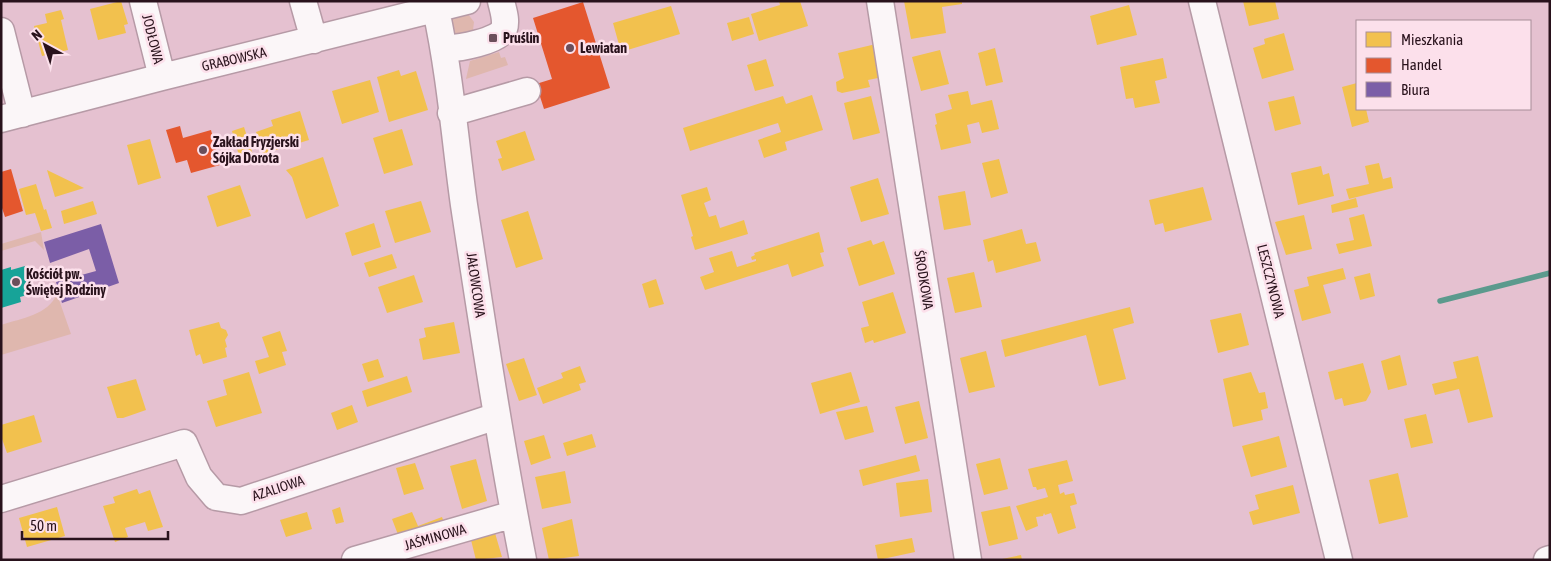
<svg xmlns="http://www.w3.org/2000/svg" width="1551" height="561" font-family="'Asap Condensed',sans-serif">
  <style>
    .green { fill: #dfb7ae }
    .homes { fill: #f2c14e }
    .shops { fill: #e4572e }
    .offices { fill: #7b5ea7 }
    .public { fill: #17a398 }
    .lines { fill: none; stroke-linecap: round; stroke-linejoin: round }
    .stream { stroke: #5b9a8d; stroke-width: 5.5 }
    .minor-casing { stroke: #b69aa6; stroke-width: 29 }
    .minor { stroke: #fbf6f8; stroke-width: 26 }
    .poi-dot { fill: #6b4f5b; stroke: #fce0eb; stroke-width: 2 }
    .labels { text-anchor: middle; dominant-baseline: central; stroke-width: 5; stroke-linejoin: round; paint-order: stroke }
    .poi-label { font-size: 14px; font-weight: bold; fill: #29121c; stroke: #fce0eb; text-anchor: start }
    .street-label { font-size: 14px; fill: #29121c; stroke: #fce0eb }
  </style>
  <rect width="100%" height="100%" fill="#e5c1d0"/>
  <path class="green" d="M468,14l6,8 -1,8 -8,7 -9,1 -9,-14 5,-7z
    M499,52l2,6 4,-1 3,8 -42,14 4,-18z
    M41,232l3,18 -9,-9 -34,10v-7z
    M57,294l14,40 -70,21v-30c21,-7 47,-10 56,-31z"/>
  <path class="homes" d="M121,1l7,23 -4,1 2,8 -28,7 -8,-31z
    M779,1h21l8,25 -49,15 -8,-27 29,-9z
    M904,1h58v3l-20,3 4,26 -35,6z
    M1243,1h32l4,18 -30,7z
    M1129,5l8,30 -40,10 -7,-29z
    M671,6l9,28 -59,18 -8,-29z
    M61,10l3,9 -3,1 7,30 -26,6 -8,-30 13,-3 -2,-9z
    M749,17l5,17 -22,7 -5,-18z
    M1284,33l10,37 -32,9 -9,-31 12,-4 -1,-5z
    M876,44l7,33 -15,3 2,7 -28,6 -5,-2 -1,-9 8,-4 -6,-25z
    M995,48l8,34 -17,4 -8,-33z
    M940,50l9,34 -28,7 -9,-34z
    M1163,58l4,20 -12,3 5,22 -25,5 -2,-10 -7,1 -6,-32z
    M766,59l8,27 -19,5 -8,-26z
    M399,70l2,6 15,-5 12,39 -39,12 -12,-45z
    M370,80l9,32 -37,12 -10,-33z
    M1357,83v26h9l3,13 -17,5 -10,-40z
    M968,91l3,14 21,-5 7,29 -17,4 -3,-11 -12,3 4,18 -30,7 -6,-25 2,-1 -2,-10 17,-5 -4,-14z
    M812,95l11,35 -38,12 2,8 -23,8 -6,-18 23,-8 -3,-9 -88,28 -7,-23 100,-32 3,8z
    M871,96l9,37 -27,7 -9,-37z
    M1294,96l7,28 -26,7 -7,-29z
    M300,111l9,29 -46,14 -7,-22 17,-6 -2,-6z
    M244,127l9,28 -13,4 -8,-28z
    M402,129l11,36 -29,9 -11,-36z
    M525,131l10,29 -33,11 -4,-12 4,-1 -6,-17z
    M150,139l11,39 -23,7 -11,-40z
    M323,157l16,49 -33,13 -14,-42 -6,-7z
    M999,159l9,34 -17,5 -9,-35z
    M1379,163l4,16 8,-2 2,11 -44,11 -3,-10 23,-5 -4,-18z
    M1321,166l2,9 6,-2 5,23 -36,9 -7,-32z
    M47,170l37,18 -29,9z
    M878,178l11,36 -28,8 -11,-35z
    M36,184l8,26 2,-1 6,19 -11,3 -6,-18 -9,2 -7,-26z
    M240,185l11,31 -34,11 -10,-31z
    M707,187l4,13 -7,3 5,14 7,-2 4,13 24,-8 4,14 -53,16 -4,-13 2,-1 -12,-41z
    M1203,187l9,33 -47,12 -2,-9 -8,2 -6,-25z
    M965,191l6,34 -27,5 -6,-34z
    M1356,198l2,9 -26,6 -1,-8z
    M93,201l4,13 -33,10 -3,-13z
    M421,201l10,31 -36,11 -10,-32z
    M528,211l15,48 -27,9 -15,-48z
    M1364,214l8,32 -33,8 -3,-10 18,-4 -5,-22z
    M1304,215l8,34 -26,6 -11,-33z
    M374,223l7,24 -29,9 -7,-23z
    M1022,229l4,15 10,-2 5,19 -45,12 -3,-13 -5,2 -5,-22z
    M819,232l5,20 -4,1 4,13 -32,11 -4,-13 -83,26 -5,-13 14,-5 -5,-14 23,-7 5,16 19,-6v-2l-4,1 -1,-3 4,-2 -1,-2z
    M871,240l2,5 11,-4 11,33 -36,12 -12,-38z
    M392,254l5,14 -28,9 -5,-14z
    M1343,268l3,11 -23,6 8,28 -29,8 -8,-31 15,-4 -2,-9z
    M974,272l8,35 -27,6 -8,-35z
    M1370,273l5,23 -15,4 -6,-23z
    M414,275l9,27 -36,11 -9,-26z
    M656,279l8,25 -15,4 -7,-24z
    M893,292l13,41 -32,10 -1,-3 -8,3 -4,-15 8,-2 -7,-24z
    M1130,307l4,16 -21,6 13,50 -27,7 -13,-51 -81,22 -4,-17z
    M1241,313l8,32 -31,8 -8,-33z
    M219,322l2,6 5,2 2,5 -3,5 2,7 -2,1 2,9 -24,7 -3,-10 -4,2 -7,-26z
    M454,322l6,31 -37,7 -4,-21 7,-2 -2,-9z
    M280,331l7,20 -5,1 4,13 -27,9 -4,-13 14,-4 -7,-20z
    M986,351l9,36 -26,6 -9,-35z
    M1400,355l7,30 -19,5 -7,-29z
    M1478,356l15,61 -25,6 -9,-34 -24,6 -3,-11 25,-6 -4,-16z
    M524,358l13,37 -18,6 -13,-37z
    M378,359l6,18 -16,5 -6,-18z
    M1363,363l8,29 -5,9 -22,5 -2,-8 -7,2 -7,-28z
    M580,366l6,16 -7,2 2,6 -38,14 -6,-16 26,-10 -2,-5z
    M249,372l13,41 -46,14 -9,-26 20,-6 -4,-15z
    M851,372l9,30 -40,12 -9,-31z
    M1251,372l8,21 6,-1 3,16 -7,2 2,10 -30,7 -10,-48z
    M407,376l5,16 -45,15 -5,-16z
    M136,379l10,31 -23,8h-6l-10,-31z
    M919,401l9,37 -23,6 -10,-37z
    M352,405l6,17 -21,8 -6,-17z
    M867,406l7,26 -29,8 -9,-28z
    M1426,414l7,29 -22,5 -7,-29z
    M34,415l8,27 -35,11 -6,-17v-11z
    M592,434l4,13 -29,9 -4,-13z
    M544,435l7,23 -20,7 -7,-24z
    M1279,436l8,31 -36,10 -9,-31z
    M916,455l4,16 -57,15 -4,-16z
    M1000,458l8,31 -24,6 -8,-31z
    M476,459l11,42 -25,8 -12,-43z
    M1067,460l6,21 -15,4 2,9 4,-2 1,3 9,-2 3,11 -7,2 6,22 -18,6 -7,-21 -6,2 -1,-2 -1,3 -7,1 2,9 -12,5 -10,-25 32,-9 -3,-9 -8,2 -1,-3h-3l-5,-18z
    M415,463l9,26 -20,6 -8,-27z
    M565,471l6,32 -29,6 -7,-32z
    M1398,473l10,44 -29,7 -10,-44z
    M928,479l4,33 -32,5 -4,-34z
    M1293,485l7,28 -47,12 -4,-13 10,-3 -4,-14z
    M137,489l2,5 11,-4 13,37 -15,4 -3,-9 -20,6 3,9 -13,5 -12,-36 12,-3 -2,-6z
    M1010,506l8,33 -29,7 -8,-34z
    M57,507l8,29 -38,11 -8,-29z
    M340,507l4,15 -8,2 -4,-14z
    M307,512l5,17 -26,8 -6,-17z
    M412,512l6,14 24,-9 4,11 -44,17 -10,-26z
    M572,519l7,37 -30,4 -7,-32z
    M495,533l7,24 -26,3 -5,-20z
    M912,538l3,14 -37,8 -3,-15z
    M1021,555l1,5h-20v-1z"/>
  <path class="shops" d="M583,2l27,86 -66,21 -8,-25 16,-5 -19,-61z
    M180,126l3,12 28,-8 9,35 -29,8 -4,-13 -11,3 -10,-33z
    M11,169l12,42 -18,6 -4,-12v-33z"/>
  <path class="offices" d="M101,224l18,59 -57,20 -6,-21 40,-11 -7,-22 -39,14 -6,-21z"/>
  <path class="public" d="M25,266l9,27 -14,4 1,5 -20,6v-38l10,-3v3z"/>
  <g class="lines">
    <path class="stream" d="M1440,301l110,-28"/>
    <g class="minor-casing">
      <path id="minor" d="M143,1l19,76
        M303,1l11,39
        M880,1l88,559
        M1202,1l137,559
        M436,10c14,64 19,130 28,195 18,118 36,237 59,355
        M1,31l21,83
        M445,48c12,1 55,-7 59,-19 3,-9 -1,-19 -3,-28
        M451,113l76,-22
        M1,119l161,-42 305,-76
        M1,499l183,-56 15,34 17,20 25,4 256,-85
        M355,560l159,-46
        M1547,560l3,-1"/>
    </g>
    <use href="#minor" class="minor"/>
  </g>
  <g class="poi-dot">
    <rect x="488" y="33" width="10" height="10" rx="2.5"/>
    <circle cx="570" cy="48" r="5"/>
    <circle cx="203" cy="150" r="5"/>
    <circle cx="16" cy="282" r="5"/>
  </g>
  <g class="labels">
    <g class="poi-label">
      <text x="503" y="38">Pruślin</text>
      <text x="580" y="48">Lewiatan</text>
      <text x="213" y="142">Zakład Fryzjerski<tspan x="213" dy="16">Sójka Dorota</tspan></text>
      <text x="26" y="274">Kościół pw.<tspan x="26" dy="16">Świętej Rodziny</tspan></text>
    </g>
    <g class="street-label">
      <text transform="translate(153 39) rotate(76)">JODŁOWA</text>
      <text transform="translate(234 59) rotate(-13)">GRABOWSKA</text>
      <text transform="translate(924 280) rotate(81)">ŚRODKOWA</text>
      <text transform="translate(1271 281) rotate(76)">LESZCZYNOWA</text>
      <text transform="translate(476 285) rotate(82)">JAŁOWCOWA</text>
      <text transform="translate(278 488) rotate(-18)">AZALIOWA</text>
      <text transform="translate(435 537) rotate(-16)">JAŚMINOWA</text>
    </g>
  </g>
  <rect width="1551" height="561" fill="none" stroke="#29121c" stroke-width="5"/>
  <rect x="1356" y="20" width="175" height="90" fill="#fce0eb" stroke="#a88e98"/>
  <rect x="1366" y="32" width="25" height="15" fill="#f2c14e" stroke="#a88e98"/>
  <text x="1401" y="45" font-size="15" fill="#29121c">Mieszkania</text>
  <rect x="1366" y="58" width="25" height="15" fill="#e4572e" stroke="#a88e98"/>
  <text x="1401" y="70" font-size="15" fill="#29121c">Handel</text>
  <rect x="1366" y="82" width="25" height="15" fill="#7b5ea7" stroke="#a88e98"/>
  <text x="1401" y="95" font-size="15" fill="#29121c">Biura</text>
  <g transform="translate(45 45) rotate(320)" stroke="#fce0eb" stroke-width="4" paint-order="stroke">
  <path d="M0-4L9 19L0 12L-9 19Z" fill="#29121c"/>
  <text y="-8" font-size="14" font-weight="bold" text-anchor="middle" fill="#29121c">N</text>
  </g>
  <path d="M22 531v8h146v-8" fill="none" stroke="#29121c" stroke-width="2.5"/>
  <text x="30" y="531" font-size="15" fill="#29121c" stroke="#fce0eb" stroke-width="4" paint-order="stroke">50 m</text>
</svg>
